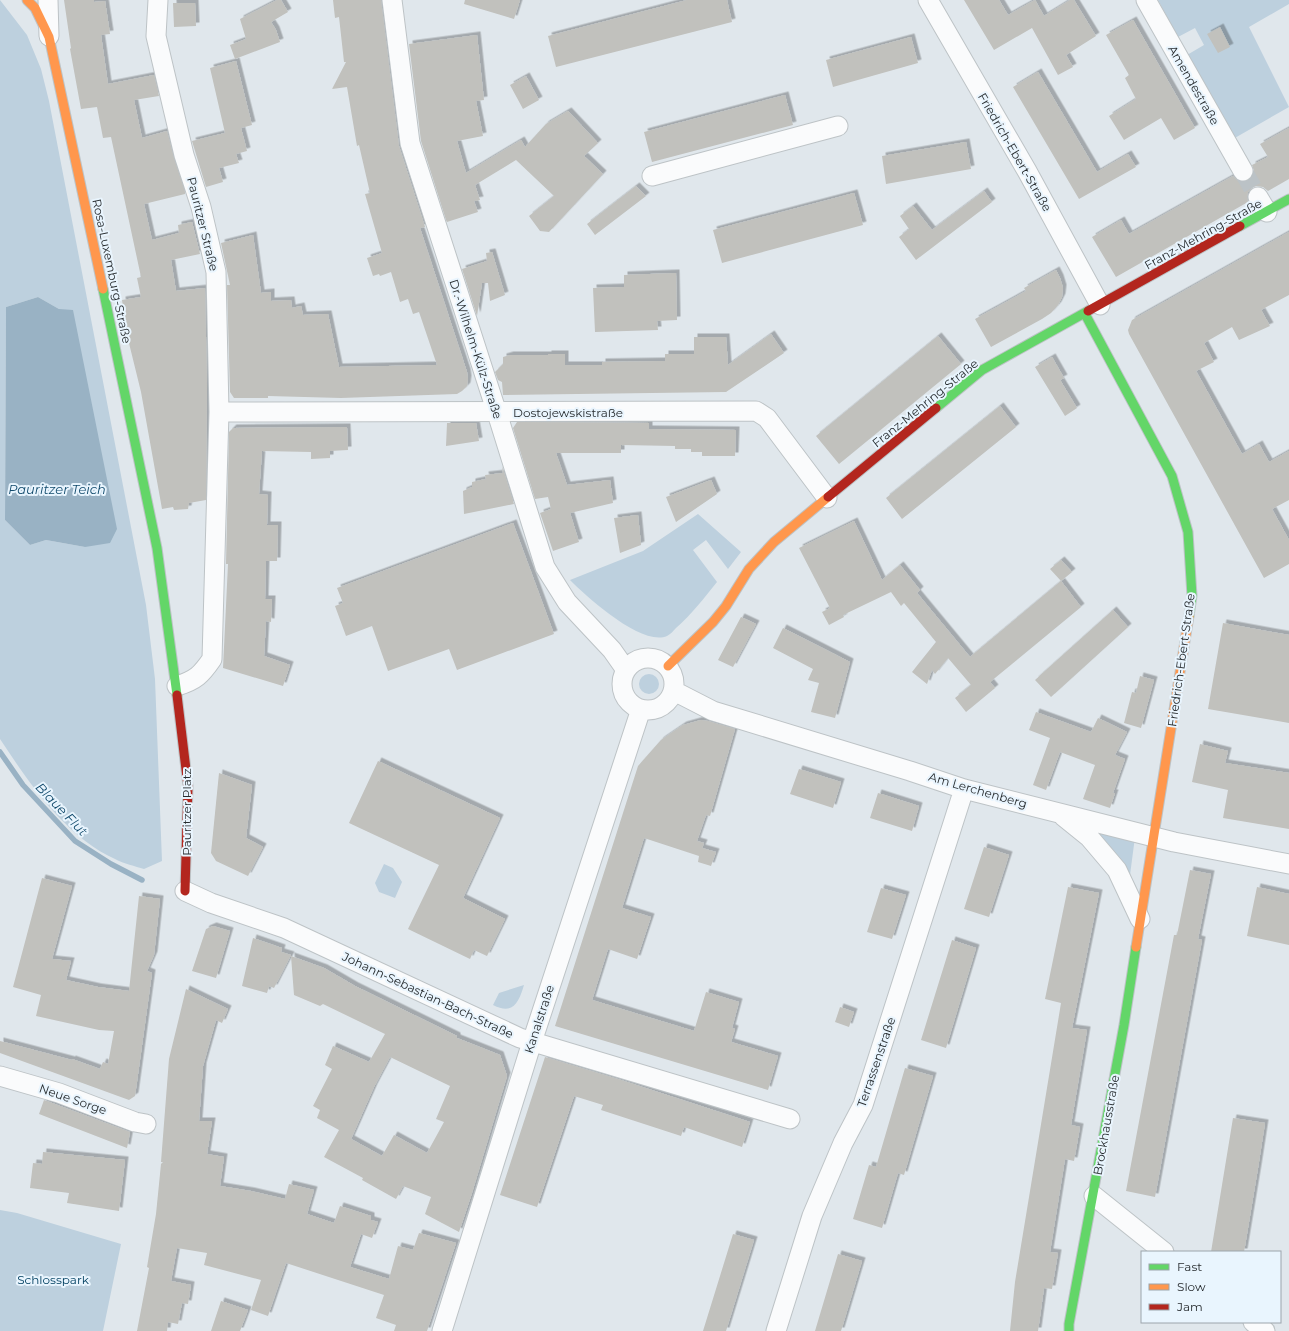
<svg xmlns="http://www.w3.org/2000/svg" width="1289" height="1331" font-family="Montserrat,sans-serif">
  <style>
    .green { fill: #bdd0de; fill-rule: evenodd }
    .water { fill: #99b2c4 }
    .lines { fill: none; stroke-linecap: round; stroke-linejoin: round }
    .stream { stroke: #99b2c4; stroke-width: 5.5 }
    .building { fill: #c1c1bd; fill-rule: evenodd; filter: url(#shadow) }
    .street-tunnel { stroke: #bbc2c6; stroke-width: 19; stroke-dasharray: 19 10; stroke-linecap: butt }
    .street-casing { stroke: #bdc3c6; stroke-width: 21 }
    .fast-casing { stroke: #bdc3c6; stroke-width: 11 }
    .slow-casing { stroke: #bdc3c6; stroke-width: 11 }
    .jam-casing { stroke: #bdc3c6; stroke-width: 11 }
    .street { stroke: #fafbfc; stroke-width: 19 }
    .fast { stroke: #63d668; stroke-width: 9 }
    .slow { stroke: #ff974d; stroke-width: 9 }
    .jam { stroke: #b3261e; stroke-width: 9 }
    .labels { text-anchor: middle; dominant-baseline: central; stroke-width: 4; stroke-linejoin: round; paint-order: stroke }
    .street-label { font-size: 12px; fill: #282d30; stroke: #e9f5fe }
    .park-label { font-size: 12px; fill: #013f60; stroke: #e9f5fe }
    .water-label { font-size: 13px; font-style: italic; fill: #10496b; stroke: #e9f5fe }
  </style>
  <defs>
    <filter id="shadow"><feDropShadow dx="3.5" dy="-3.5" stdDeviation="0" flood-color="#0004"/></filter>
  </defs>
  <rect width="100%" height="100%" fill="#e0e7ec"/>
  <path class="green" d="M0,0l27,35 14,34 8,32 97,504 9,74 7,182 -18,8c-9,-3 -20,-5 -29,-10 -49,-22 -86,-76 -115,-120zM38,297l21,12 26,238 -39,-7 -16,5 -25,-25 1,-213z
    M1158,0h131v4l-40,23 40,80 -56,32 -46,-84 17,-10 -9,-17 -17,9z
    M698,514l43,38 -13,17 -22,-29 -13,10 24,32c-13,16 -25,32 -41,46 -3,3 -5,6 -9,8 -25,11 -80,-39 -97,-56l73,-29z
    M639 684a10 10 0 1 1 20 0a10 10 0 1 1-20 0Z
    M1091,825l44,12 -5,38z
    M384,864l9,4 9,14 -7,16 -16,-6 -4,-9z
    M524,985c-5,16 -10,31 -31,20l6,-12z
    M0,1210l17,3 104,31 -18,87h-103z"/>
  <path class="water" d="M38,297l21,12 14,1 44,219 -7,14 -25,4 -39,-7 -16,5 -25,-25 1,-213z"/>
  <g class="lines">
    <path class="stream" d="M0,752l23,33 52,56 36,23 31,16"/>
  </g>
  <path class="building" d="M64,0h30v2l11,-1 5,33 -9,1 7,49 46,-9 5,21 -25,4 8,38 25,-7 7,27 11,34v2l-41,10 8,36 27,-7 -1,-8 14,-3 8,32 -29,6 5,31 29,-3 2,96 -1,116 -17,3 -1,6 -14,1 -1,-3 -11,2 -21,-117 -14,-57 -5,-35 19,-3 -4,-19 4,-1 -30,-140 -8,1 -6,-31 -16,2 -11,-60 1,-1z
    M277,0h4l7,12 -17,10 5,8 4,12 -45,17 -5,-14 16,-6 -6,-20z
    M333,0h48l18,146 26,81 -5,1 47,144 1,7 -1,7 -5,5 -5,3 -116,4 -73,-2v2h-34l-4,-6 -3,-107h3l-9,-42 32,-8 8,58 10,-1v9l20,-1 1,8 9,-2 2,9 25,-1 11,53 98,-2 -18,-53 -6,2 -5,-15 -8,3 -9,-30 -11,4 -1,-2 -6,2 -6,-18 15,-5 -17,-59 5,-1 -11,-48 -2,1 -10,-59 -15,2 14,-27h-2l-5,-45 -4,1z
    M465,0h55l-6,19 -50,-15z
    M687,0h40l5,22 -176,45 -8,-31z
    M964,0h35l9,15 27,-15 9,16 26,-16h4l22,36 -30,19 7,12 -15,8 -26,-47 -38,22z
    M173,3h22l1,23 -22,1z
    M1133,20l62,108 -21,12 -13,-22 -37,22 -15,-24 27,-17 -11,-21 4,-3 -23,-40z
    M1220,27l10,20 -12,6 -11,-19z
    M477,35l7,65 -8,1 7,35 -26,5 9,32 55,-33 4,7 21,-23 22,-13 30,32 -14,13 19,18 -54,58 -9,-1 -11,-15 25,-20 -38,-36 -41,25 5,15 -6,1 4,11 -31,10 -1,-2 -25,-79 -12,-97z
    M911,37l7,26 -85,24 -7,-27z
    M236,61l16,64 -11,3 6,23 -11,3 3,9 -20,5 4,14 -17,5 -14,-46 33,-8 -15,-65z
    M1038,72l59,100 31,-18 8,13 -57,32 -66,-112z
    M526,76l13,24 -16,9 -13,-24z
    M785,95l8,30 -141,37 -8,-30z
    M1289,128v51l-21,12 -5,-4 -6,-1 -4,1 -5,5 -1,5 1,5 -132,75 -24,-40 29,-17 8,14 104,-58 5,5 5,1 5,-1 5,-5 1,-5 -2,-6 16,-8 -8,-13z
    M966,142l5,27 -85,15 -4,-28z
    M636,186l10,10 -51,39 -8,-11z
    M984,191l8,11 -76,58 -17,-23 10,-8 -9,-13 13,-10 19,24z
    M854,193l9,32 -141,38 -9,-33z
    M1289,232v63l-28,15 9,16 -31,14 -7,-13 -28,16 10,19 -18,9 46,83 17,-10 10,18 20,-11v49l-17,9 17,31v24l-25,14 -135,-244 -1,-4 4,-10z
    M492,252l13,43 -15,6 -2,-18h-6l-5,33 -15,-47 25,-8 -1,-8z
    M1056,270l4,8 3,10 -1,9 -4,8 -7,8 -9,6 -51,28 -16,-28 51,-28 -2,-3z
    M676,273l1,47 -20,1 1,9 -63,2 -2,-44 31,-1v-12z
    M771,334l13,19 -58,39 -223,3 -1,-13 -4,-2 -3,-8 8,-8v-7l7,-2h38v-1h17v11h37v-3l63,-1v-7h29v-17h32l2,28z
    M938,336l23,28 -122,100 -23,-28z
    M1052,357l12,21 -4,2 17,28 -12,8 -30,-49z
    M1000,406l16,21 -114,92 -16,-21z
    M517,422l132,1v6l87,1 -1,26h-33v-4h-11v-3h-16v-3l-54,-1v8h-65l11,32 43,-5 3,23 -43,10 9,29 -26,9 -13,-38 11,-4 -3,-12 -13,2 -22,-71z
    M447,423h29l3,18 -33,5z
    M347,427l1,23 -18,1v7l-19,1v-7l-49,-1 -3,43 9,1 -1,30h11l-1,36h-11l-1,38h7l-1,23 -5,-1 -2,35 26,9 -7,21 -60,-18 5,-104h-2l3,-132 4,-4z
    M502,466l12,38 -50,10 -1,-23 9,-4v-5l14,-3 -1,-4 18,-2z
    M711,480l6,14 -41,28 -10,-25z
    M638,515l3,30 -21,8 -6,-35z
    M854,521l28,59 18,-15 20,25 -3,3 53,64 91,-76 20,26 -91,75 5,6 -29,24 -11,-14 16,-13 -23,-27 -13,16 -3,-4 -5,14 -15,-12 24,-30 -32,-39 -3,3 -10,-14 -48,23 1,2 -15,8 -7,-13 8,-4 -31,-60z
    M513,523l41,111 -97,36 -8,-21 -61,22 -16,-45 -26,10 -11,-30 8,-3 -6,-15z
    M1061,560l11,12 -11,9 -11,-12z
    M1113,610l15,17 -77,70 -16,-17z
    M741,617l15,7 -23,43 -15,-7z
    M1223,623l66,12v88l-81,-14z
    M783,628l67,34 -15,56 -24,-6 8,-29 -11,-3 5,-11 -40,-21z
    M1140,676l14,4 -13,48 -17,-5 8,-31 4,1z
    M1036,712l55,20 7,-14 29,14 -12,23 10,4 -12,34h2l-5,15 -27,-9 12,-34 -35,-13 -14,38 -13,-5 17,-47 -21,-8z
    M701,720l7,1 27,8 -25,87 -4,-1 -9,26 7,2 -2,5 14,4 -5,14 -13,-4 1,-6 -55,-18 -22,70 29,9 -14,42 -29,-10 -16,51 102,31 12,-39 33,10 -7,26 3,1 -4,13 47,14 -10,34 -213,-64 83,-260 23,-26 22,-15z
    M1200,744l28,7 -3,12 64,10v56l-66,-11 5,-28 -36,-8z
    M378,761l122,57 -37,80 42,21 -18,37 -13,-6 -4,9 -62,-30 31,-64 -90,-42z
    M799,769l42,13 -8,26 -43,-14z
    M219,773l33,12 -6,53 17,9 -15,29 -32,-15 -5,-8z
    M878,793l41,13 -7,25 -42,-13z
    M984,847l25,8 -20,62 -25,-8z
    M1190,870l21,4 -13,65 4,1 -47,257 -29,-6 48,-256h3z
    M42,878l30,8 -20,73 19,2 -5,19 32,7 31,4 10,-95 21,3 -6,56 -7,16 5,2 -17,123 -6,4 -129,-47v-12l72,19v-1l28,10 3,-7 5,2 6,-33 -15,-1 -63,-14 5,-21 -28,-8z
    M1068,887l31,6 -27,135 15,2 -16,95 9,2 -6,34 -9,-2 -15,93 8,1 -6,36 -8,-1 -6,43h-28l5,-49 46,-279 -16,-4z
    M1257,887l32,7v51l-42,-9z
    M881,888l25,7 -14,44 -25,-7z
    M213,926l17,5 -14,47 -24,-7 14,-42z
    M253,938l29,10 -1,4 10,3 -17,33 -5,-2 -2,7 -25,-7z
    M952,940l24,8 -30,100 -25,-8z
    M291,956l33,12 31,18 102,50v2l43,17 7,21 -36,120 -12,36 -34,-18 6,-17 -28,-11 -7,13 -34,-19 1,-2 -39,-21 15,-27 -22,-12 3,-8 -7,-4 19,-37 -7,-4 8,-19 36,16 16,-28 -62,-30 -3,2 -26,-11zM390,1057l60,29 -14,33 8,3 -17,31 -33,-18 -12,21 -31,-17 23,-52z
    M186,989l42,20 -6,14 -6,-3 -13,46 -4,55h13l-5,33 17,3 -4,29 31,5 34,8 4,-15 25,6 -7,24 27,9 6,-17 31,10v4l7,2 -6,16 -11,-4 -11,33 39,12 9,-33 15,4 6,-17 37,10 -29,88h-33l2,-6 -20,-7 8,-23 -98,-32 -18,53 -17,-6 10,-30 -57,-15 3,-12 -30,-5 -6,33 20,4 -3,19 -6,-1 -4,21 -10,-2 -1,9h-30l12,-63 -2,-1 9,-53 5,-50 2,-2h-2l8,-103z
    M840,1007l14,5 -5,15 -14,-5z
    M545,1057l76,23 129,42 -8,25 -58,-20 -3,9 -80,-26 2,-5 -29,-9 -37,111 -37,-12z
    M905,1068l28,8 -29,99 -6,-2 -16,55 -29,-9 16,-54 7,2z
    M44,1100l86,32 -3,16 -88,-34z
    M1233,1118l32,5 -7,45 -14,84h-33z
    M43,1152l82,8 -6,51 -52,-8 2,-10 -39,-5 3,-25 9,1z
    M733,1234l21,6 -28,91h-23z
    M838,1254l24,7 -21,70h-26z
    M221,1301l27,9 -8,21h-29z"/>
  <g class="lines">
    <path class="street-tunnel" d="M1243,171l15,26"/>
    <g class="street-casing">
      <path id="street" d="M48,0l1,36
        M158,0l-2,36 28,119 17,52 15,65 3,140 -7,247c-11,16 -16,21 -35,27
        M392,0l18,143 87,270 48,154 22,35 45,48 14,20
        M928,0l99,171 73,134
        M1146,0l97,171
        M652,176l186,-50
        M1258,197l9,15
        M219,412l537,-1 11,7 60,80
        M622 684a26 26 0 1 1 52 0a26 26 0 1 1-52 0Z
        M674,691l39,20 197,60 54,18 210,53 115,22
        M1063,816l26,21 28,33 23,49
        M185,891l26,12 73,25 236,110 270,81
        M0,1076l59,17 76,29 11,2
        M1094,1196l70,56
        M1253,1322l12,9
        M442,1331l90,-289 109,-333
        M776,1331l36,-115 31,-73 20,-38 101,-316"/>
    </g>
    <g class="fast-casing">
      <path id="fast" d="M1240,226l49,-27
        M103,289l54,259 20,147
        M1085,314l87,162 16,56 4,64 -3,20
        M936,408l46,-38 106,-59
        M1069,1331v-7l55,-299 12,-78"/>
    </g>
    <g class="slow-casing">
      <path id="slow" d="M27,0l8,8 14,29 54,252
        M668,666l45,-44 13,-16 23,-37 25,-27 54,-45
        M1136,947l53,-331"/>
    </g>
    <g class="jam-casing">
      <path id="jam" d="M1088,311l152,-85
        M828,497l108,-89
        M177,695l11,91 -3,105"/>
    </g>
    <use href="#street" class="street"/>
    <use href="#fast" class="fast"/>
    <use href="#slow" class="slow"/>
    <use href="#jam" class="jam"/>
  </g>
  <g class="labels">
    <g class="street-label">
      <text transform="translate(1194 85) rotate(60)">Amendestraße</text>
      <text transform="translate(1015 152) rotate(60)">Friedrich-Ebert-Straße</text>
      <text transform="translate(203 224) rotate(76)">Pauritzer Straße</text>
      <text transform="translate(1203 234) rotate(-29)">Franz-Mehring-Straße</text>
      <text transform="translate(112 271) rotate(78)">Rosa-Luxemburg-Straße</text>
      <text transform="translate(476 349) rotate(72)">Dr.-Wilhelm-Külz-Straße</text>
      <text transform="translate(925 403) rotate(-39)">Franz-Mehring-Straße</text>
      <text x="568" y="412">Dostojewskistraße</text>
      <text transform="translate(1181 660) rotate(-82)">Friedrich-Ebert-Straße</text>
      <text transform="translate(978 790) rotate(16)">Am Lerchenberg</text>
      <text transform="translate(186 812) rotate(-90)">Pauritzer Platz</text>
      <text transform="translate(428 995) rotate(25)">Johann-Sebastian-Bach-Straße</text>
      <text transform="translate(539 1019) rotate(-72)">Kanalstraße</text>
      <text transform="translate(876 1062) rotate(-71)">Terrassenstraße</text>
      <text transform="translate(73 1099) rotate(19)">Neue Sorge</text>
      <text transform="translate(1106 1125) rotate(-80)">Brockhausstraße</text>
    </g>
    <g class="park-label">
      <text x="53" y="1279">Schlosspark</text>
    </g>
    <g class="water-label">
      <text x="57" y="489">Pauritzer Teich</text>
      <text transform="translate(62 809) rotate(46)">Blaue Flut</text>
    </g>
  </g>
  <rect x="1141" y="1251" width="140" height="72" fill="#e9f5fe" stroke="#9ca5ac"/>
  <rect x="1149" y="1264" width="20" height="6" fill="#63d668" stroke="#9ca5ac"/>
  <text x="1177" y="1271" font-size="12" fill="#282d30">Fast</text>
  <rect x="1149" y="1284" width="20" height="6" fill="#ff974d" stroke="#9ca5ac"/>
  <text x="1177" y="1291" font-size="12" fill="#282d30">Slow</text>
  <rect x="1149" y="1304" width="20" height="6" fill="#b3261e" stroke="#9ca5ac"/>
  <text x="1177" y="1311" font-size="12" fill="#282d30">Jam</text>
</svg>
